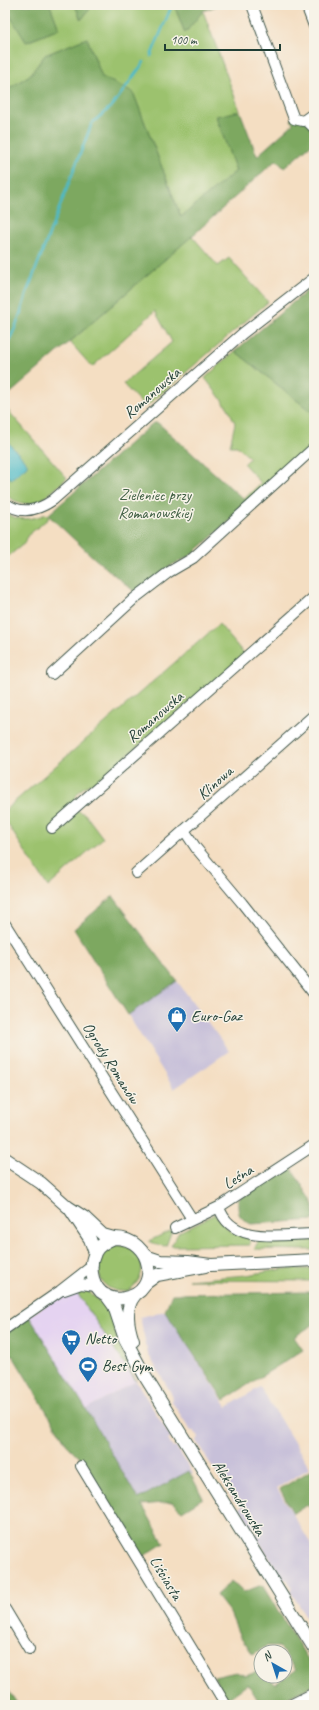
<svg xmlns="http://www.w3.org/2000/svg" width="319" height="1710" font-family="Caveat,sans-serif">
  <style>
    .built { fill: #e5d3f1 }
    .industrial { fill: #c7c0d9 }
    .green { fill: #9cc26e; stroke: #5e8051 }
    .forest { fill: #7da861; stroke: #4e724a }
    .water { fill: #4dbac6; stroke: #367c7d }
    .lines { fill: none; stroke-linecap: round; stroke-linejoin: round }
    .stream { stroke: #4dbac6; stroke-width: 2.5 }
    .minor-casing { stroke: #3f5549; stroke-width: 12 }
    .major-casing { stroke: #3f5549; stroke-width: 14 }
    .minor { stroke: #fff; stroke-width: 10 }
    .major { stroke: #fff; stroke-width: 12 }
    .labels { text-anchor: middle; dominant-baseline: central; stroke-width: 3; stroke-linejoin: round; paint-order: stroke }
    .street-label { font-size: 16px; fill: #1f3d34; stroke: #f7f3e8 }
    .park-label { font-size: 16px; fill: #3e5e42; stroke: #f7f3e8 }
    .poi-label { font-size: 16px; fill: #1f3d34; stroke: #f7f3e8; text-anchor: start }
  </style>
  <rect width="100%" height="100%" fill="#f7f3e8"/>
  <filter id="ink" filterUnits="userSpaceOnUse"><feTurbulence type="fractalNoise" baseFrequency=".025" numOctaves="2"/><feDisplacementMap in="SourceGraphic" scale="8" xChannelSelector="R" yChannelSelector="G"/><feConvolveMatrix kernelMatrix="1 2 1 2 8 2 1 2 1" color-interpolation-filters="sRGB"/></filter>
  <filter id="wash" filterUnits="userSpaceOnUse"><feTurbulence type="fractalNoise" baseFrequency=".012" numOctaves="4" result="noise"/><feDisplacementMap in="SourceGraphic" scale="16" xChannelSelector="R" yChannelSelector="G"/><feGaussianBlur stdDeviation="0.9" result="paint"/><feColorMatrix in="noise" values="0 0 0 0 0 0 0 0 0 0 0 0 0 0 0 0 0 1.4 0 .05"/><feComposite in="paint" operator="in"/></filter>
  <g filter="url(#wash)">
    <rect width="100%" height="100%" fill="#f4dec2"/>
    <path class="built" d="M75,1290l61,91 -50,28 -57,-93 31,-20z"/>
    <path class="industrial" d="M177,981l52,70 -55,38 -46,-74z
      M165,1311l62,96 33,-20 50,81 -33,20 37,61v80l-24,-38 2,-4 -5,-8 -4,1 -28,-45 7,-5 -1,-4 -2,-3 -8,5 -12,-20 5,-3 -5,-7 -5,3 -38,-60 2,-4 -4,-6h-3l-19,-29 -1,-9 -23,-39 -8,-37z
      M136,1381l35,57 -3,2 5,8 3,-1 17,26 -51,32 -56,-96z"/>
    <path class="green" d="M50,5h25l6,15 12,-15h81l11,28 18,-22 37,100 -24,6 20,54 -55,46 -48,-125 -31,-15 -15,-39 -42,17 -15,20 -25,16v-85l22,36 32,-13z
      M192,236l26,30 11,-8 39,44 -120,103 -4,1 -21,-22 49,-42 -17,-31 -63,56 -22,-25z
      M235,351l79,63v31l-65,59 -5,-5 17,-16 -17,-19 6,-6 -13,-12h-7l5,-23 -7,-15 -23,-30z
      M5,407l62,71c-20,18 -36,38 -62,16z
      M5,513c13,8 27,7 41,1l3,4 -22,18 -1,6 -21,17z
      M219,624l26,31 -149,127c-11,4 -20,8 -22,21l4,8 7,3 18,24 -55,49 -43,-67v-10z
      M215,1214c11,14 16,22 34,23l1,8 -79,1 8,-14z
      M172,1230l-6,16 -9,-1 -8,-4z
      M259,1240h55v10l-60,-1z
      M113,1245c29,-2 40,29 15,46 -14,2 -29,-5 -29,-21 -1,-6 2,-12 2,-19z
      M283,1269h31v12l-126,-1 59,-5z
      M78,1289l9,1 19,17 4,6 11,37 15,31 -61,-91z"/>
    <path class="forest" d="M5,5h45l9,24 -33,13 -19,-31z
      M75,5h18l-12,15z
      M174,5h45l-16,6 -18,22z
      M87,38l15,39 31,15 48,125 55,-46 -20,-55 24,-5 17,45 36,-32 -2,-5 23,-6v29l-30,26 -8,-8 -84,76 -187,162v-307l25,-16 15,-20z
      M314,285v129l-79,-63z
      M153,423h5l91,81 -59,52 -18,9 -37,27 -41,-34 -46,-43z
      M113,896l64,85 -49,34 -54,-86z
      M291,1167l23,38v15l-63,4c-14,-7 -13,-11 -13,-25z
      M314,1292v32l-20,13 9,13 -79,50 -59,-89 7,-17z
      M29,1316l57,93 52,90 51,-28 14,27 -21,13 -10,-9 -30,3 22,38 -23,15 -58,-97 -16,-16 -62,-102v-8z
      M313,1469l1,45 -6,-9 -15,8 -13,-24z
      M232,1581l12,11 18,-7 52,84v16l-42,20h-11l-13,-21 -22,16 -12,-23 22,-5 10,4 15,-6v6h7l7,8 21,-14 -11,-15v-3h-2l-5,-6h-11l-14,8 -13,-17 -10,-24 -14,-18z
      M5,1685l13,20h-13z"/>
    <path class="water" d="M5,439l22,24v3l-16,13 -6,-5z"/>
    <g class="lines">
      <path class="stream" d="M151,56l21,-51
        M5,347c11,-17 16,-35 22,-55l65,-169 21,-18 31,-43"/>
    </g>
  </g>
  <g filter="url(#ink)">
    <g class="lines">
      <g class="minor-casing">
        <path id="minor" d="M252,5l42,114 9,2 11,-8
          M306,5l8,21
          M306,120l8,8
          M5,503c16,12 32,8 48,-3l190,-167 71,-55
          M52,674l83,-76 34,-26 24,-14 121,-110
          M52,828l262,-231
          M184,830l12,18 46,55 72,91
          M136,873l178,-158
          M5,924l187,295
          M219,1207c12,39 64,27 95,27
          M175,1228l44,-21 95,-62
          M64,1290l17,-6 15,2
          M5,1329l55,-38 32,-25
          M81,1466l145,239
          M5,1609l24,40
          M290,1705l24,-12"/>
      </g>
      <g class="major-casing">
        <path id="major" d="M5,1159l36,24 27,24 17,11 18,17 11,3
          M70,1209l20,30 5,14
          M114,1238c39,-1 48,55 10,60 -8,2 -17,-1 -23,-6 -10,-10 -12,-27 -6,-39 3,-8 12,-12 19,-15z
          M143,1252l5,5 12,4 28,1 23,3 103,-5
          M146,1283l11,-8 48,-9
          M106,1295l8,11 11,33 21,39 168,270
          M133,1341c-5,-15 -9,-33 2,-46"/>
      </g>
      <use href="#minor" class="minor"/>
      <use href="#major" class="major"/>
    </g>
  </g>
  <defs>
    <g id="shop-pin" transform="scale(1)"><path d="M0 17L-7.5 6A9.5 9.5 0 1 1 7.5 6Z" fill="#1f6fb2" stroke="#f7f3e8"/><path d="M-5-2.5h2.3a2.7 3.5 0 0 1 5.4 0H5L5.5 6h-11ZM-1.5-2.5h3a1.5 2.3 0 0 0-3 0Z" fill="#fff"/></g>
    <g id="supermarket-pin" transform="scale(1)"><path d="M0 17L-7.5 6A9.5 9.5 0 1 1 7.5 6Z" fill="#1f6fb2" stroke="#f7f3e8"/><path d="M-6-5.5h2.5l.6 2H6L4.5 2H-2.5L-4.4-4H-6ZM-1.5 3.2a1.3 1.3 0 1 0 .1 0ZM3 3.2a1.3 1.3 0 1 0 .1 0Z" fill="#fff"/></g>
    <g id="stadium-pin" transform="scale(1)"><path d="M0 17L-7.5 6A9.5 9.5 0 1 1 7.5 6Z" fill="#1f6fb2" stroke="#f7f3e8"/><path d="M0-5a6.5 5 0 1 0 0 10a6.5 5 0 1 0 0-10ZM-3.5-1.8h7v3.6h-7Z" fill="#fff"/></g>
  </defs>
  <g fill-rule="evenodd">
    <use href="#shop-pin" x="177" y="1016"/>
    <use href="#supermarket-pin" x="71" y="1339"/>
    <use href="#stadium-pin" x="88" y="1366"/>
  </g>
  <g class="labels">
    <g class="street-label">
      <text transform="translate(152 393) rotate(-41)">Romanowska</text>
      <text transform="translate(155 717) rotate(-41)">Romanowska</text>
      <text transform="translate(215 783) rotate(-42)">Klinowa</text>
      <text transform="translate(111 1063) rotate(58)">Ogrody Romanów</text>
      <text transform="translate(238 1177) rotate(-33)">Leśna</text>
      <text transform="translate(239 1498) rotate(58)">Aleksandrowska</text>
      <text transform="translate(166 1578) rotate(59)">Liściasta</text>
    </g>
    <g class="park-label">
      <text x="155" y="495">Zieleniec przy<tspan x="155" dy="18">Romanowskiej</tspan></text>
    </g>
    <g class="poi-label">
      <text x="191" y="1016">Euro-Gaz</text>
      <text x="85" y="1339">Netto</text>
      <text x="102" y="1366">Best Gym</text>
    </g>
  </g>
  <rect width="319" height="1710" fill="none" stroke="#f7f3e8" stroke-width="20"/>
  <g transform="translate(273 1664) rotate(321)"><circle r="19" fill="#f7f3e8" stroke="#a1aaa0"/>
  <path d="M0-3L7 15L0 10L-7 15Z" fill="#1f6fb2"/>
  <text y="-6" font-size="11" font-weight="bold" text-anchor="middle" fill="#1f3d34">N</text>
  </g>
  <path d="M165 44v6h115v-6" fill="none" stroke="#1f3d34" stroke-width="2"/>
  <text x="171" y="44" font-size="12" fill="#1f3d34" stroke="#f7f3e8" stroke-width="3" paint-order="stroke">100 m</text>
</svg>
